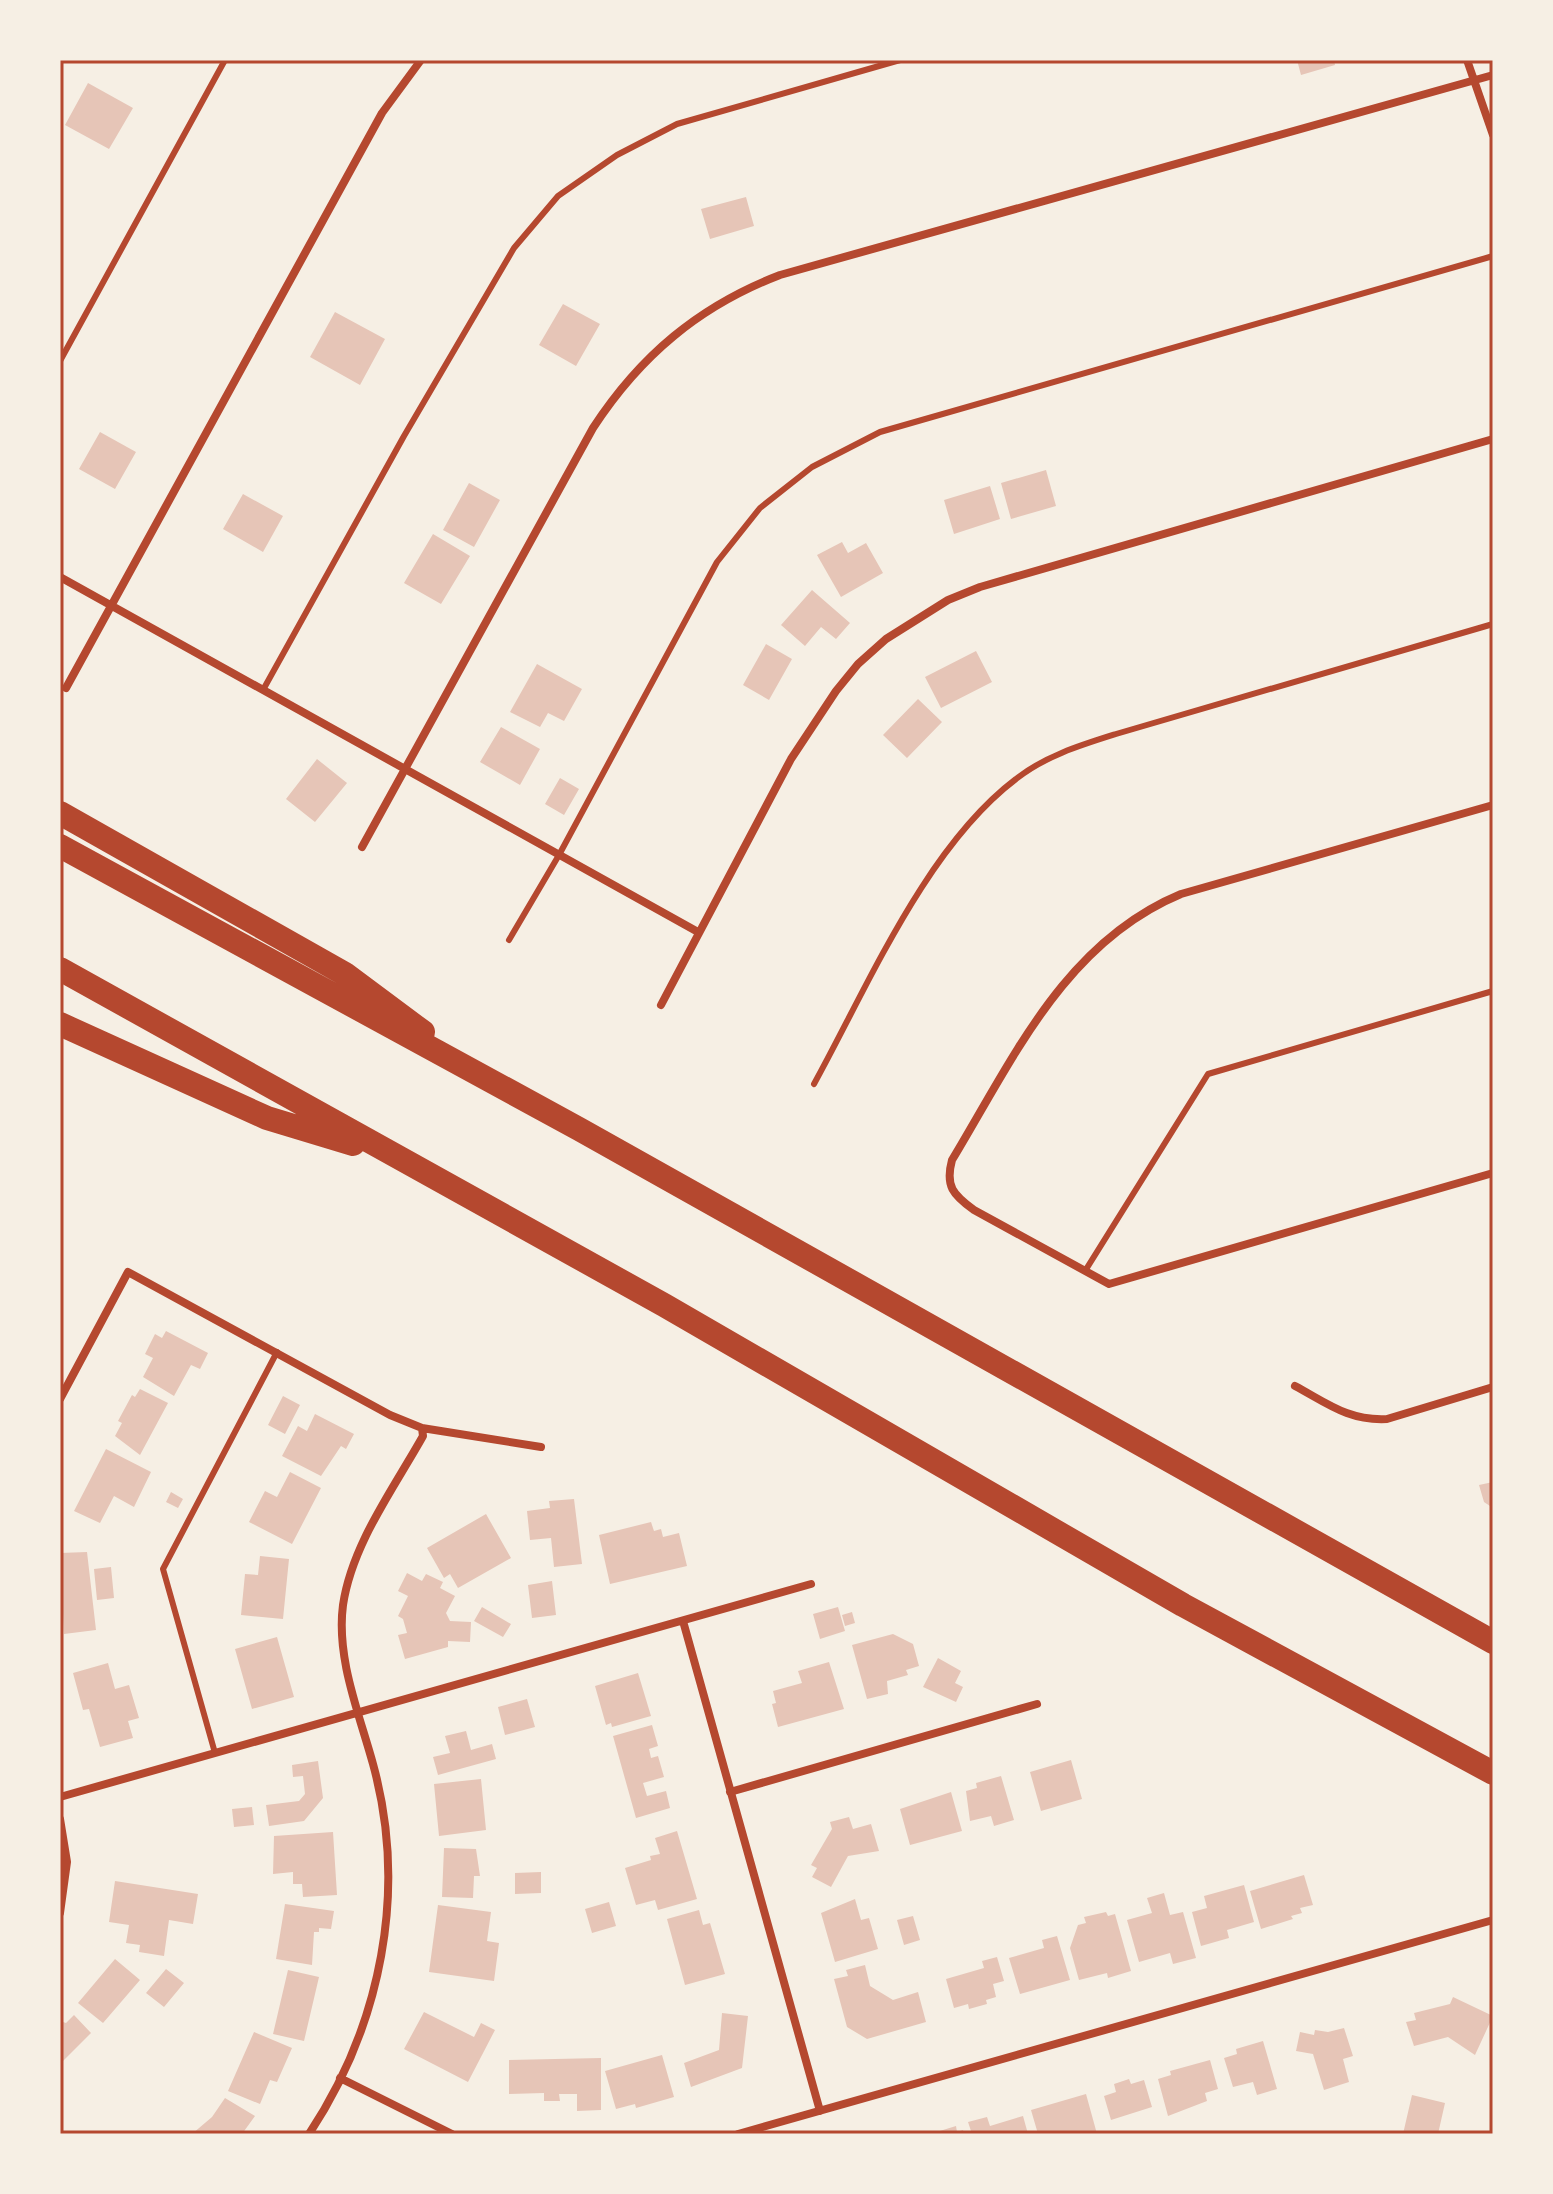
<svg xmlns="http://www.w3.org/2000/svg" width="1553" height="2194" font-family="Raleway,sans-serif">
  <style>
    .building { fill: #e6c5b7 }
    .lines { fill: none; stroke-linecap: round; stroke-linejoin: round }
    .service { stroke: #b5482f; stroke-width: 6 }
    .minor { stroke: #b5482f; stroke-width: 8 }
    .motorway { stroke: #b5482f; stroke-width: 24 }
    .neatline { fill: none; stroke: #b5482f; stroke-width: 3 }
  </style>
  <rect width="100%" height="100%" fill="#f6efe4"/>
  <path class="building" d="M1297,60h37l1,5 -34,10z
    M88,83l45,25 -24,41 -44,-24z
    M746,197l8,29 -44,13 -9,-30z
    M563,304l37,20 -24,42 -37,-21z
    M335,312l50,27 -25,46 -50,-28z
    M100,432l36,20 -21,37 -36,-20z
    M1046,470l10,36 -45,13 -10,-36z
    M469,483l31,17 -26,47 -31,-17z
    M990,486l10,33 -46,15 -10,-34z
    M243,494l40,22 -20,36 -40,-23z
    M433,534l37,22 -29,48 -37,-21z
    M842,542l6,11 18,-10 17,30 -42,24 -24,-42z
    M812,590l38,33 -14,16 -15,-12 -16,19 -24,-21z
    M766,644l26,15 -23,41 -26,-15z
    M976,651l16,31 -51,26 -16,-31z
    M537,664l45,25 -18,32 -16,-8 -8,14 -30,-15z
    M918,699l24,23 -35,36 -24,-23z
    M501,727l39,22 -20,36 -40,-23z
    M317,759l30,24 -32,39 -29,-23z
    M560,778l19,11 -15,26 -19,-11z
    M166,1331l42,22 -8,16 -9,-4 -17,31 -31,-19 10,-19 -8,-4 10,-20 7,4z
    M140,1389l28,14 -28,52 -25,-19 7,-13 -4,-2 14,-26 3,2z
    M283,1396l17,9 -15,29 -17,-9z
    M315,1414l39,20 -8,15 -5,-3 -20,30 -39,-20 16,-30 9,5z
    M106,1449l45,23 -17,35 -20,-11 -14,27 -26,-12z
    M290,1472l31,16 -29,56 -43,-22 16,-31 12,6z
    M1493,1482v26l-9,-6 -5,-17z
    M171,1492l12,7 -5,9 -12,-6z
    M574,1499l8,65 -28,3 -3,-29 -21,2 -3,-29 23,-3 -1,-7z
    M486,1514l25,44 -53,30 -8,-14 -6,4 -17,-30z
    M651,1522l3,9 7,-2 2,8 16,-4 8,33 -77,18 -11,-49z
    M87,1552l9,78 -32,4 -4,-81z
    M260,1556l29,3 -6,60 -42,-4 4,-41 13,1z
    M111,1567l3,31 -17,2 -3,-31z
    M407,1573l15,8 4,-7 17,8 -3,6 15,8 -9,17 4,8 21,1 -1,20 -22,-1v6l-43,12 -7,-24 9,-2 -4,-14 -5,-3 10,-20 -10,-5z
    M552,1581l4,34 -24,3 -4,-33z
    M482,1607l29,17 -8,13 -29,-16z
    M838,1607l7,24 -25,8 -7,-25z
    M852,1612l3,11 -10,3 -3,-11z
    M893,1634l20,10 6,22 -13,4 2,5 -21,6 1,13 -21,5 -15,-54z
    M277,1637l17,60 -42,12 -17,-60z
    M938,1658l23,13 -6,12 8,4 -7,15 -33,-15z
    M829,1662l15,47 -66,18 -6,-23 4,-1 -3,-12 29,-8 -4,-12z
    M108,1663l7,26 14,-4 10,33 -11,3 5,17 -33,9 -11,-38 -6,1 -10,-37z
    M638,1673l13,43 -39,11 -1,-4 -5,2 -11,-39z
    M527,1699l8,28 -30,8 -7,-28z
    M652,1725l6,21 -9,3 2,9 7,-2 6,21 -21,6 4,13 19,-5 4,17 -34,10 -23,-82z
    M466,1731l5,19 21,-6 4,15 -58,16 -5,-18 17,-4 -5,-17z
    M1071,1760l11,39 -41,12 -11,-39z
    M318,1761l5,37 -19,23 -35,5 -3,-21 33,-4 6,-7 -2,-18 -10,1 -1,-12z
    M1001,1776l13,44 -20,6 -3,-10 -21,5 -4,-30 11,-3 -1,-5z
    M481,1779l5,51 -47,6 -5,-52z
    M951,1792l11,39 -52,14 -10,-36z
    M252,1807l2,18 -20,2 -2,-18z
    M849,1817l4,12 18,-5 8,27 -31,5 -17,31 -19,-10 5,-9 -6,-3 21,-36 -2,-7z
    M677,1831l20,68 -39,11 -3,-10 -19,5 -11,-37 26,-8 -1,-4 10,-2 -5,-16z
    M333,1832l4,63 -34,2 -1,-13h-9v-12l-20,2 1,-38z
    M444,1848l32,1 4,27h-6l-1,22 -31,-1z
    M541,1872v21l-26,1v-21z
    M1304,1875l9,30 -13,3 2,5 -11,3 2,3 -32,10 -11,-38z
    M115,1881l83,13 -5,30 -24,-4 -5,36 -25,-4 1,-7 -14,-2 3,-18 -20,-3z
    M1244,1885l10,37 -27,8 2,8 -28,8 -9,-34 15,-4 -3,-12z
    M1164,1893l6,22 13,-3 13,46 -23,6 -3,-11 -31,9 -12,-42 25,-7 -5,-15z
    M855,1899l6,21 8,-2 9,31 -43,13 -14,-49z
    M609,1902l7,24 -24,7 -7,-24z
    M285,1904l49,7 -3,18 -12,-1v4h-5l-2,33 -36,-6z
    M438,1905l53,7 -4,29 12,2 -5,38 -65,-9z
    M699,1910l4,15 7,-2 15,51 -40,11 -18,-66z
    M1106,1912l2,4 7,-2 16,57 -23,7 -1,-5 -28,7 -9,-32 8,-23 8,-2 -2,-6z
    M913,1916l7,24 -16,5 -7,-25z
    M1057,1936l13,44 -50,14 -11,-36 35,-10 -2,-8z
    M997,1957l7,24 -11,3 3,13 -10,3 1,4 -18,5 -1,-5 -14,4 -8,-29 38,-11 -2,-7z
    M115,1959l25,21 -37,43 -25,-20z
    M865,1965l5,21 23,14 25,-8 8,30 -59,17 -20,-12 -13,-48 14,-3 -2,-6z
    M166,1969l18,14 -20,24 -18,-14z
    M288,1970l31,7 -15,64 -31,-7z
    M1453,1997l40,19 -18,39 -27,-18 -34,9 -8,-24 10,-2 -2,-7 36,-9z
    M424,2012l50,25 7,-14 14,7 -27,52 -64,-33z
    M722,2013l26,3 -6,52 -51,19 -7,-24 35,-13z
    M74,2015l17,18 -31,31v-43l6,2z
    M1344,2028l9,28 -10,3 6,23 -25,8 -11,-36 -17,-3 4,-19 14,3 1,-5 13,2z
    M254,2032l38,16 -15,34 -7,-2 -10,24 -32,-13z
    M1263,2041l14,48 -20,6 -4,-13 -20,5 -9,-29 13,-4 -1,-5z
    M662,2055l12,42 -38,11 -1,-4 -19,5 -11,-38z
    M601,2058v52l-24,1v-17h-18l1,7h-16v-8l-35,1v-34z
    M1210,2060l8,29 -13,4 2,8 -39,15 -10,-37 13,-4 -1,-4z
    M1129,2079l2,5 13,-4 8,27 -41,13 -7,-24 12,-4 -2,-8z
    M1086,2094l11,40h-59l-7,-24z
    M1412,2095l33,8 -7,31h-35z
    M225,2098l30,18 -13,18h-50l20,-17z
    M1023,2116l5,18h-56l-4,-12 19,-5 3,9z
    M956,2126l1,6 6,-2 1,4h-34z"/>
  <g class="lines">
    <path class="service" d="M60,361l165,-301
      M263,690l141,-254 110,-188 44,-52 59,-41 60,-31 223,-64
      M509,940l50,-85 158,-293 43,-54 52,-41 68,-35 613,-176
      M814,1084c54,-98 112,-237 202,-305 29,-23 65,-34 100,-45l377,-110
      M1085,1271l123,-197 285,-83
      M215,1753l-52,-184 114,-217"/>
    <path class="minor" d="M1467,60l26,75
      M60,577l638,355
      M66,688l316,-575 39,-53
      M1493,805l-312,89c-116,48 -168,165 -229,266 -7,26 1,35 22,50l135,74 384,-111
      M362,847l231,-419c47,-72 106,-122 187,-153l713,-200
      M661,1005l130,-246 45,-68 22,-27 28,-25 62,-39 32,-13 513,-148
      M1295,1386c32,17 53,35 92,33l106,-32
      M60,1399l68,-127 262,143 32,13 119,19
      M683,1621l137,490
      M730,1792l307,-88
      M60,1797l751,-213
      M60,1819l7,43 -7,51
      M340,2078l112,56
      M309,2134c72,-109 99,-243 64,-370 -14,-51 -37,-106 -30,-159 9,-61 51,-117 80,-169l-1,-8
      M738,2134l755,-214"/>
    <path class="motorway" d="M60,813l285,161 78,58
      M60,846l519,283 914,513
      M60,969l604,336 519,300 310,168
      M60,1024l207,94 86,26"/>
  </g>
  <rect width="1553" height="2194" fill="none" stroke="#f6efe4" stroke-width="124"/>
  <rect x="62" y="62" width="1429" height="2070" class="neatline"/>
</svg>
